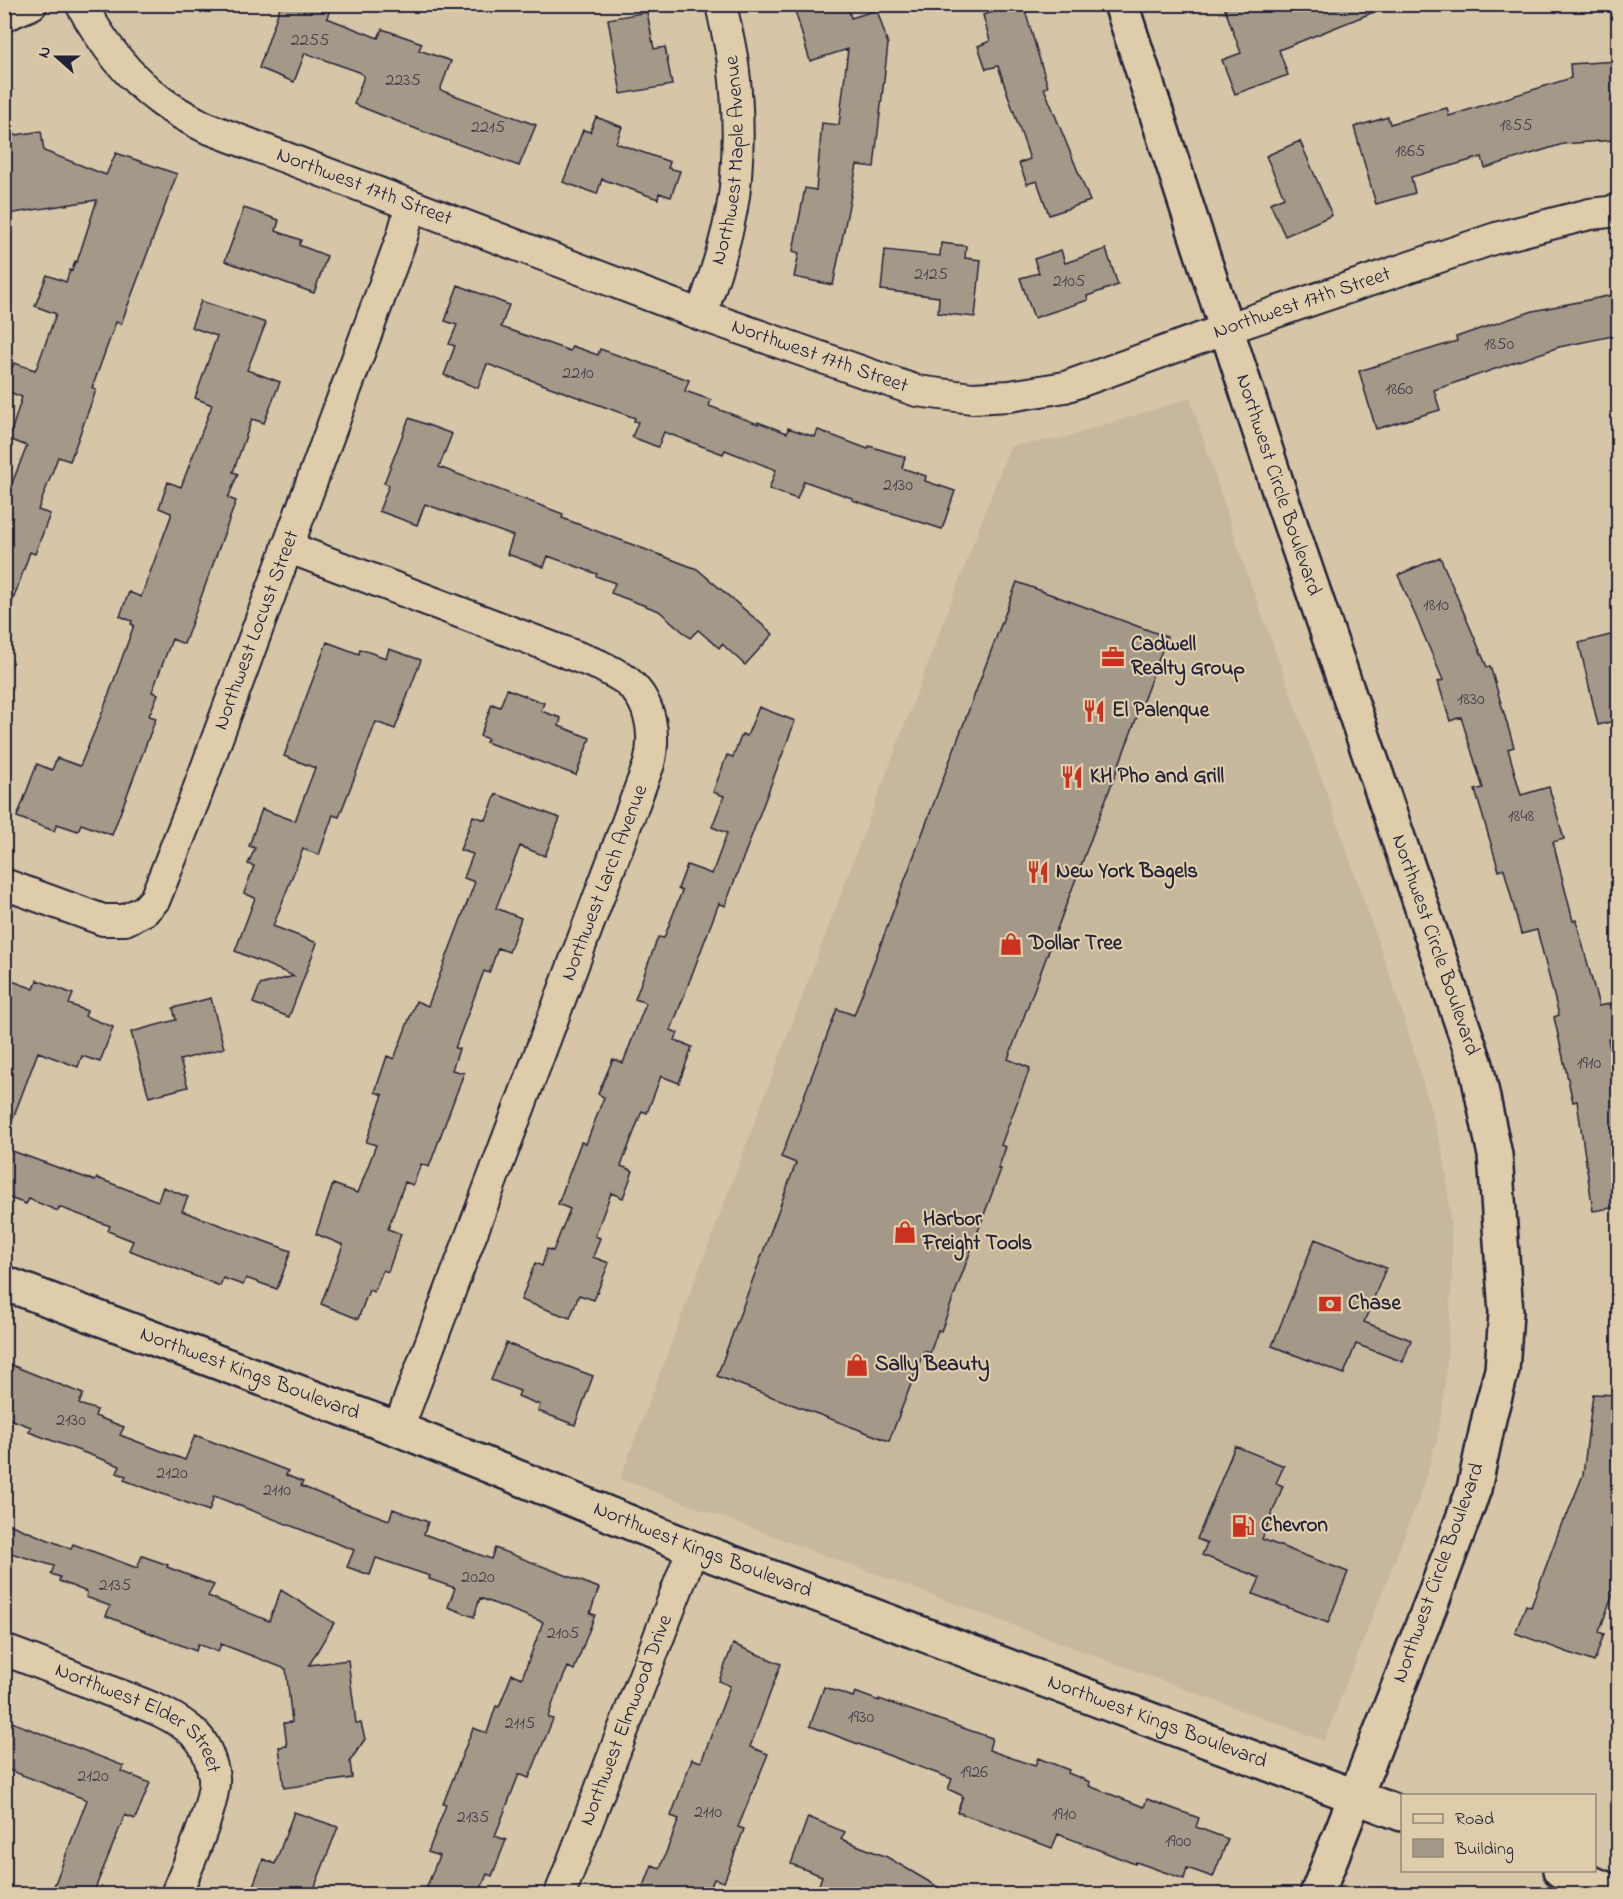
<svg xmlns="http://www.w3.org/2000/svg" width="1623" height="1899" font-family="'Indie Flower',sans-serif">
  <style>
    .built { fill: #c7b89d }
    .building { fill: #a49888; stroke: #22223b; stroke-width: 1.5 }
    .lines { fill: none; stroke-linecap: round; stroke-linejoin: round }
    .street-casing { stroke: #22223b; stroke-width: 34 }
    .secondary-casing { stroke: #22223b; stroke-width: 38 }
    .street { stroke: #deccaa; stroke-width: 30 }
    .secondary { stroke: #deccaa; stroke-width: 33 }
    .labels { text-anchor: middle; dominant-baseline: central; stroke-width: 4.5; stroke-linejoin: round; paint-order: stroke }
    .number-label { font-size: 18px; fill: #42404e }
    .street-label { font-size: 21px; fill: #22223b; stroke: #deccaa }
    .poi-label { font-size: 21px; font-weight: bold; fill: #22223b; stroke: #deccaa; text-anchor: start }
  </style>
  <rect width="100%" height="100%" fill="#d6c5a6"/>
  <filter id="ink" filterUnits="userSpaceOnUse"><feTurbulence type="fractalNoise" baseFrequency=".0167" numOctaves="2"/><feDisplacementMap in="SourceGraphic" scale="12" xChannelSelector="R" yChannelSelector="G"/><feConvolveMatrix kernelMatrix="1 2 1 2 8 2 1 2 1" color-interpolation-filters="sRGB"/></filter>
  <g filter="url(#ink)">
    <path class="built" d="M1190,398l54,167 86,237 71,206 39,133 6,29 6,71v32l-5,89 -5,49 -5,29 -19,61 -94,240 -704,-262 390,-1033 50,-7z"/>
    <path class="building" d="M281,4h51l-5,14 51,20 4,-9 40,14 -3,7 32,11 -11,29 96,35 -17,41 -95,-34 -70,-28 10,-28 -5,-4 -54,-19 -11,29 -35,-14z
      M793,4h54l4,14 26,-8 11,34 -14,123 -17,-2 -24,120 -39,-8 5,-24 -6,-2 12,-63 11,2 6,-67 17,2 9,-76 -38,12z
      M1019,4h4l25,83 -4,1 46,113 -41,14 -12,-34 -10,3 -8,-21 11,-4 -32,-93 -12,3 -8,-23 12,-5 -7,-26z
      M1223,4h166v2l-110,44 9,25 -53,19 -13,-34 19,-7z
      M647,12l7,37 11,-2 7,38 -51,9 -13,-75z
      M1618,61v67l-5,1 1,11 -51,4 -78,24 -3,-11 -71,20 4,16 -39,11 -22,-77 34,-10 2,7 57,-16 2,8 122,-38 -1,-14z
      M596,117l26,10 -6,16 54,19 -2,6 12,3 -9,26 -12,-4 -1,6 -56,-20 -5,15 -34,-12 20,-52 7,2z
      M41,131l3,20 62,24 10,-22 61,21 -56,150 -5,-2 -24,66 4,2 -26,71 -12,-4 -20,53 12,4 -15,40 -5,-2 -22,62 -4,-1v-110l23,-57 -18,-7 13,-42 -18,-7v-2l10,-25 21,7 2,-3 19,-53 -21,-8 12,-31 19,7 4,-12 2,1 3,-10 2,1 20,-62 -89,14 -4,-28v-49z
      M1300,141l32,74 -47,21 -15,-33 14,-6 -18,-41z
      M244,208l35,12 -3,11 25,9 -2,5 28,11 -13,37 -89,-32z
      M941,243l25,3 -1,12 16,2 -6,57 -37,-4 1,-16 -58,-7 4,-40 55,6z
      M1106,249l12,36 -31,11 1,4 -54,18 -14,-40 19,-5 -5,-14 27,-9 4,13z
      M458,285l51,20 -8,22 69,24 2,-5 26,9 2,-6 89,31 -4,11 26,9 -2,6 49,18v-2l29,11 1,-5 27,9 3,-7 50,19 1,-3 36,11 -3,11 24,8 -1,5 30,10 -13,38 -90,-29v-2l-48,-17 -7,18 -28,-10 7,-19 -51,-20 -2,4 -59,-22 -6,15 -26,-10 6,-15 -4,-1 1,-3 -148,-54 -9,24 -34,-13 11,-29 -6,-2 8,-19 -12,-4z
      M1618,294v41l-59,12 -125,43 6,20 -64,19 -17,-58 98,-30 -1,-4 77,-26z
      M201,301l65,22 -19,47 33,12 -16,41 -12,-4 -19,53 5,2 -10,24 8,3 -52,143 -12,-5 -20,53 6,2 -9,22 7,2 -44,117 -31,-11 -3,7 -21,-7 -3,7 -37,-14 20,-53 15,6 5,-12 23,8 21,-50 33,-91 -3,-1 1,-3 -12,-5 9,-24 12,5 30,-81v-3l-12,-5 9,-26 13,5 31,-82 -17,-7 22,-62 -26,-9z
      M409,418l43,16 -13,33 124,47 -1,4 135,51 76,65 -28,31 -23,-21 -3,4 -21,-18 -8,8 -31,-27 -48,-18 4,-10 -19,-7 1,-2 -49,-18 -4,11 -37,-13 6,-18 -88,-32 -8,21 -38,-14 10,-26 -5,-2z
      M1440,557l47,110 3,-1 24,81 -6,2 13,46 28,-8 15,52 -11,3 20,79 3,-1 23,86 19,-4v35l-10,2 10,49v119l-25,4 -16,-110 -4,1 -19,-85 5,-2 -22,-85 -16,4 -17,-65 -5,2 -24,-81 8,-2 -22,-71 -11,4 -12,-39 5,-2 -45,-105z
      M1017,582l150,55 -159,422 22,9 -29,77 5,2 -8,22h3l-60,162 -3,-1 -8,23 -6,-2 -35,90 -172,-65 79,-213 -15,-6 56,-148 17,6z
      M1618,633v87l-20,5 -19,-82z
      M327,642l32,12 1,-5 26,9 3,-9 32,11 -26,69 -19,-7 -37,95 -6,-2 -14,40 -16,-6 -30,77 44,17 -28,74 -36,-14 7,-18 34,-9 -59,-25 20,-53 -11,-5 10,-27 -6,-2 7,-16 -6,-2 13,-37 33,12 20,-53 -31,-12z
      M507,689l37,14 -3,8 20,7 -2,8 31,12 -14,37 -90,-33 2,-3 -8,-3 12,-32 8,3z
      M759,707l36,14 -70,185 -6,-3 -48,127 7,3 -3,7 17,7 -13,36 -18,-7 -14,37 -5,-2 -21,55 12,5 -10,27 -12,-5 -16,43 5,2 -7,19 16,6 -15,37 -15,-5 -9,23 -49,-18 14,-37 7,3 5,-17 6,2 17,-42 -12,-5 23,-62 5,2 18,-47 -6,-3 15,-35 10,4 23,-60 -11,-4 23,-62 6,1 18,-47 -4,-2 9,-24 25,9 15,-41 -15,-6 12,-31 -11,-4 14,-37 6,2 9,-23 5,2z
      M496,794l64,24 -15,38 -25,-10 -24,62 25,10 -12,34 -11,-4 -9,25 -5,-2 -29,77 4,1 -7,21 12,3 -35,94 -8,-3 -8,21 -8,-3 -17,47 13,5 -13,38 -5,-2 -9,22 -5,-2 -11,29 -37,-15 22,-59 -27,-11 17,-50 25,9 18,-48 -10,-3 17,-47 -8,-3 12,-36 7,3 22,-58 12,5 47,-124 -11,-4 9,-24 -13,-4 13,-34 13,4z
      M4,978l30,11 3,-9 36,14 -4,10 18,7 -2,5 28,11 -13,35 -18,-6 -4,11 -40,-15 -31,82 -3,-1z
      M211,998l13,50 -44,12 8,27 -39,10 -18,-65 45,-12 -3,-12z
      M4,1148l91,33 2,-3 61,23 5,-14 25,10 -6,14 109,40 -14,38 -31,-11 -3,7 -20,-7 -3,8 -91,-36 4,-9 -25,-10 2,-5 -51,-19 -1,4 -29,-12 -3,5 -22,-8z
      M1315,1239l71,29 -22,54 47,18 -8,22 -47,-18 -12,30 -72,-28z
      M506,1343l87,33 -18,49 -37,-14 2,-6 -22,-9 2,-5 -29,-11z
      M4,1362l79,32 -4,10 18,6 -2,6 29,11 -4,8 65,25 10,-25 93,36 -2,4 17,7 -2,4 47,19 41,15 4,-11 35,13 -4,12 67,25 4,-11 104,40 -9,25 5,2 -21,55 -6,-3 -12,27 -8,23 5,2 -24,59 -10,-4 -24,62 11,4 -14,36 -5,-2 -8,20h-55l15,-38 -11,-4 18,-47 -3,-1 30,-76 14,5 9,-27 3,1 13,-33 10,4 21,-56 -63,-24 -6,19 -26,-10 7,-19 -26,-9 1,-3 -54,-18 -6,17 -23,-8 7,-17 -140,-54 -5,15 -85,-31 2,-4 -9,-3 3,-7 -91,-34 2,-5 -27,-10z
      M1593,1394l25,1v186l-19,51 5,2 -10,28 -79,-29 11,-28 5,2 32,-87h2l18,-45z
      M1235,1446l49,20 -8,17 7,3 -21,53 86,33 -20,51 -75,-29 7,-16 -58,-23 5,-12 -10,-4z
      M4,1522l67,27 2,-5 64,24 5,-12 26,9 -1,2 47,18 -6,11 61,25 12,-31 53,33 -25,42 39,-5 8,63h5l4,16 -15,22 2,17 -68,10 -5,-41 8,-1 -3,-23 8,-1 -6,-53 -65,-25 -3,8 -20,-8 -2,7 -90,-35 4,-10 -24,-9 1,-5 -28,-11 1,-4 -9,-3 3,-8 -50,-15z
      M733,1644l48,20 -31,83 18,7 -30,73 6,2 -20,53 -10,-3 -6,15h-67l11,-29 8,3 19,-49 -8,-3 21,-57 9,3 29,-76 -11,-5z
      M824,1687l29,10 2,-5 24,9v-2l113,39 -3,12 46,16 3,-8 31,12 -1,3 22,9 -1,4 55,21 3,-8 52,19 -3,9 32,12 -15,38 -26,-9 -3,11 -48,-17 -1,2 -77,-30 -6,14 -95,-36 6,-16 -15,-7 4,-10 -142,-53z
      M4,1719l120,47 -3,5 29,12 -15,36 -10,-4 -32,79h-42l36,-94 -83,-32z
      M294,1812l44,15 -26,67h-62l13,-35 12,5z
      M808,1817l37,15 -4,7 46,18 63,37h-105l-26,-9 3,-9 -31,-12z"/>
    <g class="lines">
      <g class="street-casing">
        <g id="street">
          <path id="s1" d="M81,4c20,37 46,72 80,97 13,10 29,18 44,26l496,188 216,76 55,7 38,-2 55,-9 161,-58 270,-91 94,-24 28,-3"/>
          <path d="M4,16l28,-12"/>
          <path id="s2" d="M701,315c15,-43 32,-92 35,-138 3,-37 2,-76 -3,-114 -3,-20 -8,-39 -12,-59"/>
          <path d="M287,547l312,118c9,5 21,10 29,17 24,21 28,53 21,82l-251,665"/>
          <path id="s3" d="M4,884l99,36h22l20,-10 10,-11 39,-98 208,-564 9,-32"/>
          <path id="s4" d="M4,1650c35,13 69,26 103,40 30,12 65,22 89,45 10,10 16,28 18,42 2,27 -27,91 -38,117"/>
          <path id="s5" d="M560,1894l133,-346"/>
        </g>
      </g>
      <g class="secondary-casing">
        <g id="secondary">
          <path id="s6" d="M1121,4l161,496 194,565 19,90 11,158 -4,57 -12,44 -16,75 -40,107 -117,298"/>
          <path id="s7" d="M4,1283l394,146 295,119 709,266"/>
          <path d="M1560,1870l58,24"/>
        </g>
      </g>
      <use href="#street" class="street"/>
      <use href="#secondary" class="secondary"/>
    </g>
  </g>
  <defs>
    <g id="office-bare" transform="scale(1.8)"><path d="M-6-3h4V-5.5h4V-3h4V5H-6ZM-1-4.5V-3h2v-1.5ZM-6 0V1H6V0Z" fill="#c8321e" stroke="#deccaa" stroke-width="2.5" paint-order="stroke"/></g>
    <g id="restaurant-bare" transform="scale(1.8)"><path d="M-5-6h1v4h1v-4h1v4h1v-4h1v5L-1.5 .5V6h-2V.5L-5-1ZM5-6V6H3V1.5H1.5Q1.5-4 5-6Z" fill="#c8321e" stroke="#deccaa" stroke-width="2.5" paint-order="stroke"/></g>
    <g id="shop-bare" transform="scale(1.8)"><path d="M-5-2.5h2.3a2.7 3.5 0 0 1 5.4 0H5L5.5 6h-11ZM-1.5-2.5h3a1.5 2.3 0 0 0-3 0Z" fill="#c8321e" stroke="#deccaa" stroke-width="2.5" paint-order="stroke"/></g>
    <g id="bank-bare" transform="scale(1.8)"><path d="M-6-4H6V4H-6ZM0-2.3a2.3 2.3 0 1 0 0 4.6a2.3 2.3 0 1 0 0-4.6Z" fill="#c8321e" stroke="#deccaa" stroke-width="2.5" paint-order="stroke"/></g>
    <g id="fuel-bare" transform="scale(1.8)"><path d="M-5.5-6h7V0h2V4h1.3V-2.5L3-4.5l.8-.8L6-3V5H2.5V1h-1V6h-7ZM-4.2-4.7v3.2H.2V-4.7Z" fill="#c8321e" stroke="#deccaa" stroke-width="2.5" paint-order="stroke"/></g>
  </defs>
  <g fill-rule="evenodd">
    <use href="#office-bare" x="1113" y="657"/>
    <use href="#restaurant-bare" x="1094" y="711"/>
    <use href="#restaurant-bare" x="1072" y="777"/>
    <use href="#restaurant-bare" x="1038" y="872"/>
    <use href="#shop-bare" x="1011" y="944"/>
    <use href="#shop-bare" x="905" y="1232"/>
    <use href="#bank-bare" x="1330" y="1304"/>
    <use href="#shop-bare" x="857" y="1365"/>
    <use href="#fuel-bare" x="1243" y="1526"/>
  </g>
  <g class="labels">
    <g class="number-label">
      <text x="310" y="41">2255</text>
      <text x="403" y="81">2235</text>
      <text x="1516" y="126">1855</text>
      <text x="488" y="128">2215</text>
      <text x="1410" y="152">1865</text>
      <text x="931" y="275">2125</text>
      <text x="1069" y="282">2105</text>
      <text x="1499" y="345">1850</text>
      <text x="578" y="374">2210</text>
      <text x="1399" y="390">1860</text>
      <text x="898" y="486">2130</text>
      <text x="1436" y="606">1810</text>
      <text x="1471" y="700">1830</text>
      <text x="1521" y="817">1848</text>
      <text x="1589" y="1064">1910</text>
      <text x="71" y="1421">2130</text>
      <text x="172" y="1474">2120</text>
      <text x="277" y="1491">2110</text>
      <text x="478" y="1578">2020</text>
      <text x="115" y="1586">2135</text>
      <text x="563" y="1634">2105</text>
      <text x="861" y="1718">1930</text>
      <text x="520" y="1724">2115</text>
      <text x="974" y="1773">1926</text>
      <text x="93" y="1777">2120</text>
      <text x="708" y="1813">2110</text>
      <text x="1064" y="1815">1910</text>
      <text x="473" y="1818">2135</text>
      <text x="1178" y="1842">1900</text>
    </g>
    <g class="street-label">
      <text stroke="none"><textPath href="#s2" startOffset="159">Northwest Maple Avenue</textPath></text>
      <text stroke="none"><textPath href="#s1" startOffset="348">Northwest 17th Street</textPath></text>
      <text stroke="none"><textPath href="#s1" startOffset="1338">Northwest 17th Street</textPath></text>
      <text stroke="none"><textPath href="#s1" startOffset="834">Northwest 17th Street</textPath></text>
      <text stroke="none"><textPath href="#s6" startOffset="506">Northwest Circle Boulevard</textPath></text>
      <text stroke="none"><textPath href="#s3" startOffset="452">Northwest Locust Street</textPath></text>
      <text transform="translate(605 883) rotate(-69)">Northwest Larch Avenue</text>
      <text stroke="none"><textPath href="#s6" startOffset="992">Northwest Circle Boulevard</textPath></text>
      <text stroke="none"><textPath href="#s7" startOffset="262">Northwest Kings Boulevard</textPath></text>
      <text stroke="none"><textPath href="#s7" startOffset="748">Northwest Kings Boulevard</textPath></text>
      <text transform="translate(1439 1573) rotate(-70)">Northwest Circle Boulevard</text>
      <text stroke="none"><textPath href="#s5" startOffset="186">Northwest Elmwood Drive</textPath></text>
      <text stroke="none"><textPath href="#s7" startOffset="1234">Northwest Kings Boulevard</textPath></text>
      <text stroke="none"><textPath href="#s4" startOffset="154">Northwest Elder Street</textPath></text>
    </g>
    <g class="poi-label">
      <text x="1131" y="645">Cadwell<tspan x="1131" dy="24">Realty Group</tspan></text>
      <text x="1112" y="711">El Palenque</text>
      <text x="1090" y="777">KH Pho and Grill</text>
      <text x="1056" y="872">New York Bagels</text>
      <text x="1029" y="944">Dollar Tree</text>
      <text x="923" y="1220">Harbor<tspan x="923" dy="24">Freight Tools</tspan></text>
      <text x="1348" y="1304">Chase</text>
      <text x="875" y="1365">Sally Beauty</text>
      <text x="1261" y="1526">Chevron</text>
    </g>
  </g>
  <rect width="1623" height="1899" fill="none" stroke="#deccaa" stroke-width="24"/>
  <rect x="12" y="12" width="1599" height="1875" fill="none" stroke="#22223b" stroke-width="2" filter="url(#ink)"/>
  <rect x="1401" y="1794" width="195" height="78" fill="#deccaa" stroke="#93887e" stroke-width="1.5"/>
  <rect x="1413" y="1814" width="30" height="9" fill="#deccaa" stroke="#93887e" stroke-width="1.5"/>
  <text x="1455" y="1824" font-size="18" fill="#22223b">Road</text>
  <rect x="1413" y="1839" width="30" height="18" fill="#a49888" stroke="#93887e" stroke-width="1.5"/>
  <text x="1455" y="1854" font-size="18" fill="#22223b">Building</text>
  <g transform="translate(57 57) rotate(291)" stroke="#deccaa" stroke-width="4.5" paint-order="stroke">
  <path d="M0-4.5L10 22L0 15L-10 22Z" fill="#22223b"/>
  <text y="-9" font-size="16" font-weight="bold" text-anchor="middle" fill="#22223b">N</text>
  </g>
</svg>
